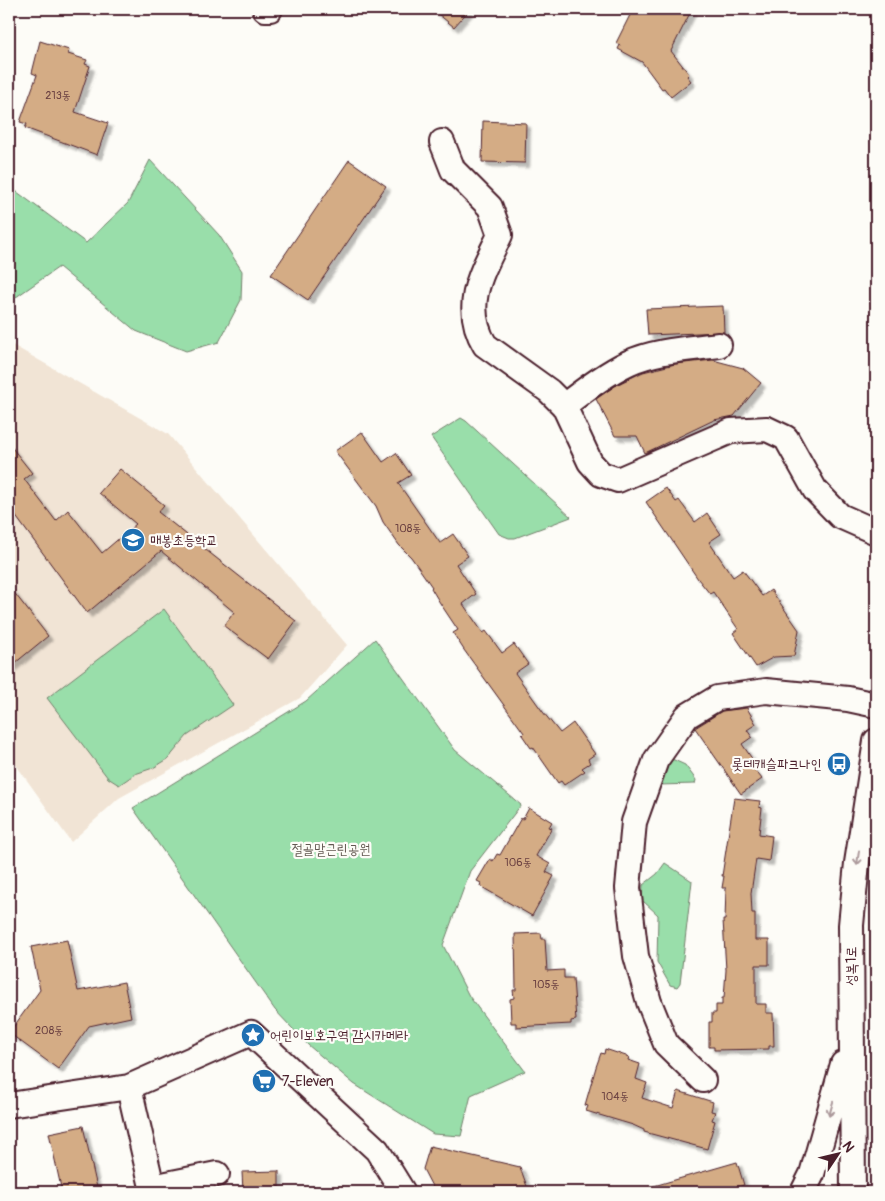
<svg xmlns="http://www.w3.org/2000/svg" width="885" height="1201" font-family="Pangolin,'Poor Story',sans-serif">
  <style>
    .built { fill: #f1e4d5 }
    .green { fill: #99deaa; stroke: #727e6a }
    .building { fill: #d4ac85; stroke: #4a1f2b; filter: url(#shadow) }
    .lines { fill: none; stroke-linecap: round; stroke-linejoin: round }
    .minor-casing { stroke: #4a1f2b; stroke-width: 28 }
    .minor { stroke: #fdfcf7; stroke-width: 24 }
    .oneway { stroke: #ac999b }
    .labels { text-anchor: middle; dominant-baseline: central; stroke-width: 4.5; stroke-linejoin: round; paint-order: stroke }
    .number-label { font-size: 11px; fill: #6c4242 }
    .poi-label { font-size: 14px; fill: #4a1f2b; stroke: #fdfcf7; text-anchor: start }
    .park-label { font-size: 14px; fill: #625851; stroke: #fdfcf7 }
    .street-label { font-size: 14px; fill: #4a1f2b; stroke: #fdfcf7 }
  </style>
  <defs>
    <filter id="shadow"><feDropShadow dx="4.5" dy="4.5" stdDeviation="1" flood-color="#0004"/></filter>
  </defs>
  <rect width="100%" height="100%" fill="#fdfcf7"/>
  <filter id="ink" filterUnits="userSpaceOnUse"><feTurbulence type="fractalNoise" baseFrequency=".02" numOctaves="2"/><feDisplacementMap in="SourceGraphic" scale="10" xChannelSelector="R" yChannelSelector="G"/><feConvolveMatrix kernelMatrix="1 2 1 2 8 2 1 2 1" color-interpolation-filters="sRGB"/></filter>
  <g filter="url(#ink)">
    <path class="built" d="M9,343l159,91 179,211 -47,53 -181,100 -48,44 -62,-87z"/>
    <path class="green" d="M150,160l69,75 23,36 -1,29 -22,42 -33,9 -50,-20 -77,-64 -50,35v-116l77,57 42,-40z
      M461,418l5,3 105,96 -56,21h-6l-10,-4 -68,-97z
      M164,609l69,96 -46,31 -19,23 -15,9 -18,6 -16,11 -11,-7 -61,-80z
      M375,639l80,111 66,55 -51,66 -27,74 26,51 56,75 -54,24 -10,41 -28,-2 -79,-50 -46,-39 -33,-35 -142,-202 173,-107z
      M661,754l24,11 11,15 -1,4 -36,1z
      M665,863l27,18 -12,102 -3,4 -7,-2 -13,-23 1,-47 -16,-15 1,-15 14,-11z"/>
    <path class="building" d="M432,9h38l-16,18z
      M633,9h59l-21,42 18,23 -2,2 4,5 -20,16 -7,-9 -2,1 -20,-27 -24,-13 2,-4 -4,-2z
      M40,41l29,9 -1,4 19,6 -2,4 5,2 -15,46 33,11 -11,32 -72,-27 2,-4 -7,-2 17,-47 -5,-2z
      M483,121l43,2 -1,40 -43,-1z
      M349,160l37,26 -78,114 -37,-25z
      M723,306l1,26 -76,3 -2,-26z
      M713,360l30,8 18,15 -27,33 -20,4 -69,33 -8,-17h-22l-19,-37 22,-15 25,-12 32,-8z
      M362,432l21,30 13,-9 15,22 -13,8 42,60 13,-9 15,22 -12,8 20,30 -13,10 20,29 3,-2 16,22 12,-9 14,20 -13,9 28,39 17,21 13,-10 22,31 -7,5 2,4 -8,5 3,3 -21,14 -3,-4 -3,2 -25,-36 -2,1 -9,-13 2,-2 -60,-83 -11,-17 5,-3 -18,-27 -9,-15 1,-1 -21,-30 -12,-12 -16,-23 -7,-16 -41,-55z
      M9,444l23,29 -8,6 32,42 12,-11 34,43 34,-29 -37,-31 21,-24 44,36 -6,7 138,109 -28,38 -44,-33 10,-14 -73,-61 -74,62 -78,-106z
      M666,488l10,14 3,-2 16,22 12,-9 14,21 -12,8 24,35 10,-7 19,26 9,-6 28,40 -5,26 -20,1 -18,10 -23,-34 5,-4 -25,-37 -3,2 -12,-15 -52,-77z
      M9,586l39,50 -39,32z
      M747,708l9,16 -9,6 5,7 -10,7 13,19 -3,3 10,13 -21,15 -46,-66 27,-17z
      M734,798l26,3 -1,6 3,1 -3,26 13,2 -3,25 -13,-2 -5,34 1,20h3v27h14v25h-13v39h10v9h7l1,33h-5v3l-55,1v-3h-5v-25h3v-9h4v-8h6v-7h2l2,-28 -3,-50h2l1,-32h-4l2,-12h-2z
      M529,808l23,14 -3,5 3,1 -16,28 14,8 -4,8 8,4 -22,40 -52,-30 1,-3 -4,-2 13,-22 3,2 4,-7 3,1 21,-37 2,1z
      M541,933l1,6h3l2,32 17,-1v8h9l3,42 -5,1v3l-55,3v-4h-5l-1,-24 4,-1 -1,-8h3l-1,-56z
      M67,940l11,51 46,-9 7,35 -42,9 -31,43 -49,-36 31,-43 -9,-43z
      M605,1049l24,8 -1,3 12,4 -4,15 11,4 -5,15 31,10 5,-17 35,11 -2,9 4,1 -3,8 3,1 -8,28 -63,-17v-2l-11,-5 -47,-14 2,-5 -3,-1 11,-38 5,-14 3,1z
      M83,1126l15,66h-36l-13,-59z
      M430,1146l90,21 9,25h-94l-12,-23z
      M737,1162l7,23 -20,7h-76l-1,-4z
      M279,1171v21h-36l-1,-20z"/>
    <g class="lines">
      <g class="minor-casing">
        <path id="minor" d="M265,9h5
          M442,142l11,28 37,37 10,28c-18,37 -39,70 -15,110l64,46 15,15 26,56 11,12 17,6 113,-49 36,-2 19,9 29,52 25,26 36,16
          M564,406c20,-16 41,-32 64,-43 28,-13 61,-14 91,-18
          M703,1080l-37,-36 -17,-42 -13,-46 -8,-68 6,-66 22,-62 31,-44 30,-18 49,-7 82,8 28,6
          M129,1087l23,100 65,-13
          M9,1105l120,-18 122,-54 126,117 26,42
          M803,1192l9,-18 31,-110
          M853,1192l-2,-267 6,-62 19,-122"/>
      </g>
      <use href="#minor" class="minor"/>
    </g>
    <defs><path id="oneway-shaft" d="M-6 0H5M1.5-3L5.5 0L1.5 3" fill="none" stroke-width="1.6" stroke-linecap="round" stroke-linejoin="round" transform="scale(1.25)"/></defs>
    <g class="oneway">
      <use href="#oneway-shaft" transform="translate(858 858) rotate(98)"/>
      <use href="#oneway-shaft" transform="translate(831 1109) rotate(106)"/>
    </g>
  </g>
  <defs>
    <g id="school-disc" transform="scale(1.25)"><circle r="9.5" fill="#1f6fb2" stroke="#fdfcf7"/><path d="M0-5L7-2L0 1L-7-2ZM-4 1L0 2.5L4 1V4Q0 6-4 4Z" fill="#fff"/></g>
    <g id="bus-disc" transform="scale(1.25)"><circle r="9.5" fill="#1f6fb2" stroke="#fdfcf7"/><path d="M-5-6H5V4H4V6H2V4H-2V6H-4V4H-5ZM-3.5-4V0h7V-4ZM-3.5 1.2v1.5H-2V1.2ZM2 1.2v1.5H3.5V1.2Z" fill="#fff"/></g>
    <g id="sight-disc" transform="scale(1.25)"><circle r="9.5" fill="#1f6fb2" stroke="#fdfcf7"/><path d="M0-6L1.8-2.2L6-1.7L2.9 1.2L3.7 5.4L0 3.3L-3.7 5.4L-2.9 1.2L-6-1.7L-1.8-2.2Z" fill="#fff"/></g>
    <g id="supermarket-disc" transform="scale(1.25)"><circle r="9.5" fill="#1f6fb2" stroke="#fdfcf7"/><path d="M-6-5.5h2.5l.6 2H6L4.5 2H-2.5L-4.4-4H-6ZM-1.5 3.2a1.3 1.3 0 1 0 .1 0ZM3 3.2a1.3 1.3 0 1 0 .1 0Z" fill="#fff"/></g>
  </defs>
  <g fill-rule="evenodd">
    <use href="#school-disc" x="133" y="540"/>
    <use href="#bus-disc" x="839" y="764"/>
    <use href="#sight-disc" x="253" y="1035"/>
    <use href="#supermarket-disc" x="264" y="1081"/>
  </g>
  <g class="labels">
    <g class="number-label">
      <text x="58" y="95">213동</text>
      <text x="408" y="528">108동</text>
      <text x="518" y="862">106동</text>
      <text x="546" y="984">105동</text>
      <text x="49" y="1030">208동</text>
      <text x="615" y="1096">104동</text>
    </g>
    <g class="poi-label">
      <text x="150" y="540">매봉초등학교</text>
      <text x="822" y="764" text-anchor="end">롯데캐슬파크나인</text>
      <text x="270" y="1035">어린이보호구역 감시카메라</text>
      <text x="282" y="1081">7-Eleven</text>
    </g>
    <g class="park-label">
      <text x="331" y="849">절골말근린공원</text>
    </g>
    <g class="street-label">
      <text transform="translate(851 966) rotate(-90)">성복1로</text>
    </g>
  </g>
  <rect width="885" height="1201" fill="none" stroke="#fdfcf7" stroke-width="30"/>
  <rect x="15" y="15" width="855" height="1171" fill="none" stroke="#4a1f2b" stroke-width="2" filter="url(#ink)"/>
  <g transform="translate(838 1154) rotate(55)" stroke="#fdfcf7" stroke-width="4" paint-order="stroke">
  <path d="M0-4L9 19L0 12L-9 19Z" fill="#4a1f2b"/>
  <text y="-8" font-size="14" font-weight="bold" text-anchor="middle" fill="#4a1f2b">N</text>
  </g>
</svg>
